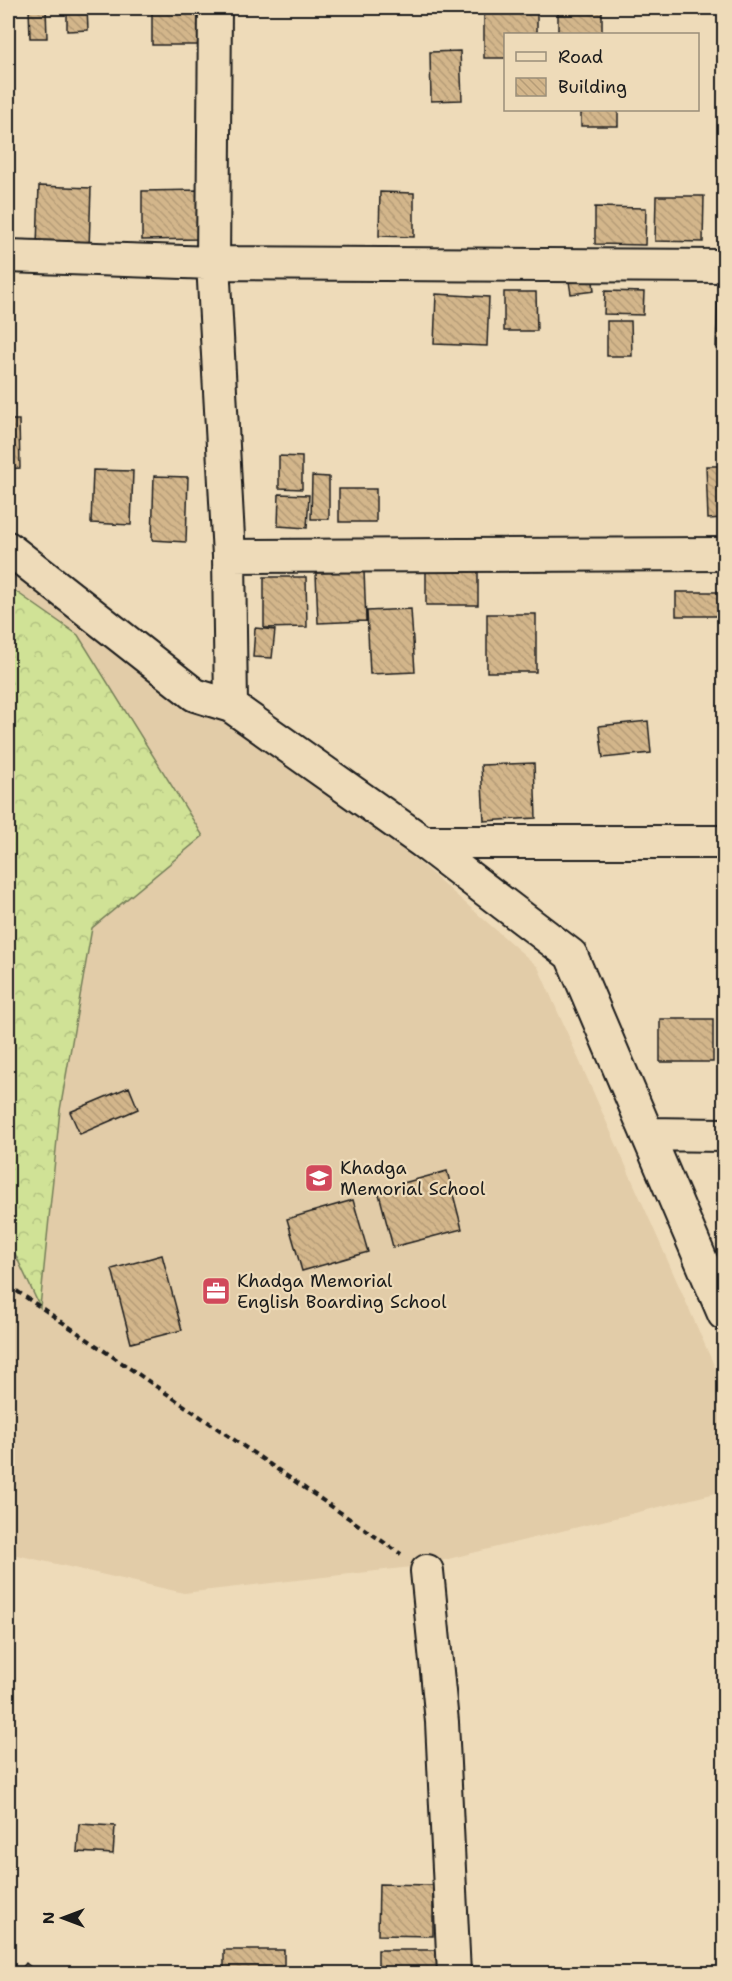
<svg xmlns="http://www.w3.org/2000/svg" width="732" height="1981" font-family="'Shantell Sans',sans-serif">
  <style>
    .built { fill: #e2cca8 }
    .forest { fill: url(#forest-crowns); stroke: #767f59; stroke-width: 1.5 }
    .building { fill: url(#building-back-hatch); stroke: #1c1c1c; stroke-width: 1.5 }
    .lines { fill: none; stroke-linecap: round; stroke-linejoin: round }
    .street-casing { stroke: #1c1c1c; stroke-width: 36 }
    .path { stroke: #1c1c1c; stroke-width: 4; stroke-dasharray: 6 4.5; stroke-linecap: butt }
    .street { stroke: #eedbb9; stroke-width: 32 }
    .labels { text-anchor: middle; dominant-baseline: central; stroke-width: 4.5; stroke-linejoin: round; paint-order: stroke }
    .poi-label { font-size: 18px; fill: #1c1c1c; stroke: #eedbb9; text-anchor: start }
  </style>
  <defs>
    <pattern id="forest-crowns" width="20" height="18" patternUnits="userSpaceOnUse" patternTransform="scale(1.5)"><rect width="20" height="18" fill="#d0e296"/><path d="M2 6a3 3 0 1 1 6 0M12 15a3 3 0 1 1 6 0" fill="none" stroke="#b2c181"/></pattern>
    <pattern id="building-back-hatch" width="6" height="6" patternUnits="userSpaceOnUse" patternTransform="scale(1.5)"><rect width="6" height="6" fill="#d3b68b"/><path d="M-1 5l2 2M0 0l6 6M5-1l2 2" fill="none" stroke="#b59c77"/></pattern>
  </defs>
  <rect width="100%" height="100%" fill="#eedbb9"/>
  <filter id="ink" filterUnits="userSpaceOnUse"><feTurbulence type="fractalNoise" baseFrequency=".0167" numOctaves="2"/><feDisplacementMap in="SourceGraphic" scale="12" xChannelSelector="R" yChannelSelector="G"/><feConvolveMatrix kernelMatrix="1 2 1 2 8 2 1 2 1" color-interpolation-filters="sRGB"/></filter>
  <g filter="url(#ink)">
    <path class="built" d="M8,527l414,338 116,102 186,421v103l-304,75 -236,27 -176,-40z"/>
    <path class="forest" d="M8,586l70,49 125,201 -111,92 -32,182 -20,197 -32,-68z"/>
    <path class="building" d="M29,8h17l1,30h-17z
      M67,8h20l1,22 -21,1z
      M152,8h50v37h-50z
      M484,8h53v26h-31v24h-22z
      M558,8h44v26h-44z
      M460,51l2,49 -31,1 -1,-49z
      M581,110h37v16h-37z
      M39,186l52,2 -2,60 -52,-2z
      M200,190l1,49 -59,1v-49z
      M380,192l34,1v44l-35,-1z
      M656,196h48l-1,46 -48,-1z
      M595,207l51,1 -1,37 -50,-1z
      M592,272l2,19 -23,3 -3,-19z
      M718,288h6v61h-8z
      M605,291l39,1 -1,23 -39,-1z
      M504,292h32l1,39h-33z
      M436,294l53,3 -2,49 -53,-2z
      M607,321h24l1,35h-25z
      M8,420h11l1,48 -12,1z
      M279,456l23,1v32l-23,-1z
      M706,466h18v52l-16,1z
      M93,470l40,1 -2,54 -40,-2z
      M154,476l34,1 -2,65 -34,-2z
      M312,476l17,1v42h-18z
      M339,489h37v33h-37z
      M279,494l30,1 -2,33 -29,-2z
      M364,571l2,50 -48,2 -2,-50z
      M426,571h52v34h-52z
      M264,577h42l1,50 -43,1z
      M676,592h45l-1,24h-44z
      M411,609l4,63 -45,2 -3,-63z
      M487,614h49v58h-49z
      M255,628l20,2 -3,28 -19,-1z
      M648,721l3,32 -48,5 -4,-32z
      M534,763l2,55 -52,3 -3,-56z
      M660,1019h53v43h-53z
      M129,1087l9,22 -58,25 -10,-22z
      M447,1171l15,58 -69,18 -15,-57z
      M353,1200l15,52 -66,19 -15,-52z
      M162,1255l20,75 -51,13 -19,-74z
      M79,1824l36,2 -2,28 -36,-2z
      M379,1884l54,1v51l-55,-1z
      M224,1950h60v24h-60z
      M378,1950h59v24h-59z
      M26,1963l13,11h-22z
      M544,1970h35v4h-35z"/>
    <g class="lines">
      <g class="street-casing">
        <path id="street" d="M215,8l-2,255 16,293 2,150 192,136 148,113 153,359
          M8,256l205,7 511,3
          M8,548l187,147 36,11
          M229,556l495,-2
          M423,842h301
          M647,1134l77,1
          M427,1571l15,151 12,252"/>
      </g>
      <path class="path" d="M8,1285l393,269"/>
      <use href="#street" class="street"/>
    </g>
  </g>
  <defs>
    <g id="school-square" transform="scale(1.5)"><rect x="-9" y="-9" width="18" height="18" rx="4" fill="#d1495b" stroke="#eedbb9"/><path d="M0-5L7-2L0 1L-7-2ZM-4 1L0 2.5L4 1V4Q0 6-4 4Z" fill="#fff"/></g>
    <g id="office-square" transform="scale(1.5)"><rect x="-9" y="-9" width="18" height="18" rx="4" fill="#d1495b" stroke="#eedbb9"/><path d="M-6-3h4V-5.5h4V-3h4V5H-6ZM-1-4.5V-3h2v-1.5ZM-6 0V1H6V0Z" fill="#fff"/></g>
  </defs>
  <g fill-rule="evenodd">
    <use href="#school-square" x="319" y="1178"/>
    <use href="#office-square" x="216" y="1291"/>
  </g>
  <g class="labels">
    <g class="poi-label">
      <text x="340" y="1168">Khadga<tspan x="340" dy="21">Memorial School</tspan></text>
      <text x="237" y="1281">Khadga Memorial<tspan x="237" dy="21">English Boarding School</tspan></text>
    </g>
  </g>
  <rect width="732" height="1981" fill="none" stroke="#eedbb9" stroke-width="30"/>
  <rect x="15" y="15" width="702" height="1951" fill="none" stroke="#1c1c1c" stroke-width="2" filter="url(#ink)"/>
  <rect x="504" y="33" width="195" height="78" fill="#eedbb9" stroke="#9a8f7a" stroke-width="1.5"/>
  <rect x="516" y="52" width="30" height="9" fill="#eedbb9" stroke="#9a8f7a" stroke-width="1.5"/>
  <text x="558" y="63" font-size="18" fill="#1c1c1c">Road</text>
  <rect x="516" y="78" width="30" height="18" fill="url(#building-back-hatch)" stroke="#9a8f7a" stroke-width="1.5"/>
  <text x="558" y="93" font-size="18" fill="#1c1c1c">Building</text>
  <g transform="translate(63 1918) rotate(270)" stroke="#eedbb9" stroke-width="4.5" paint-order="stroke">
  <path d="M0-4.5L10 22L0 15L-10 22Z" fill="#1c1c1c"/>
  <text y="-9" font-size="16" font-weight="bold" text-anchor="middle" fill="#1c1c1c">N</text>
  </g>
</svg>
